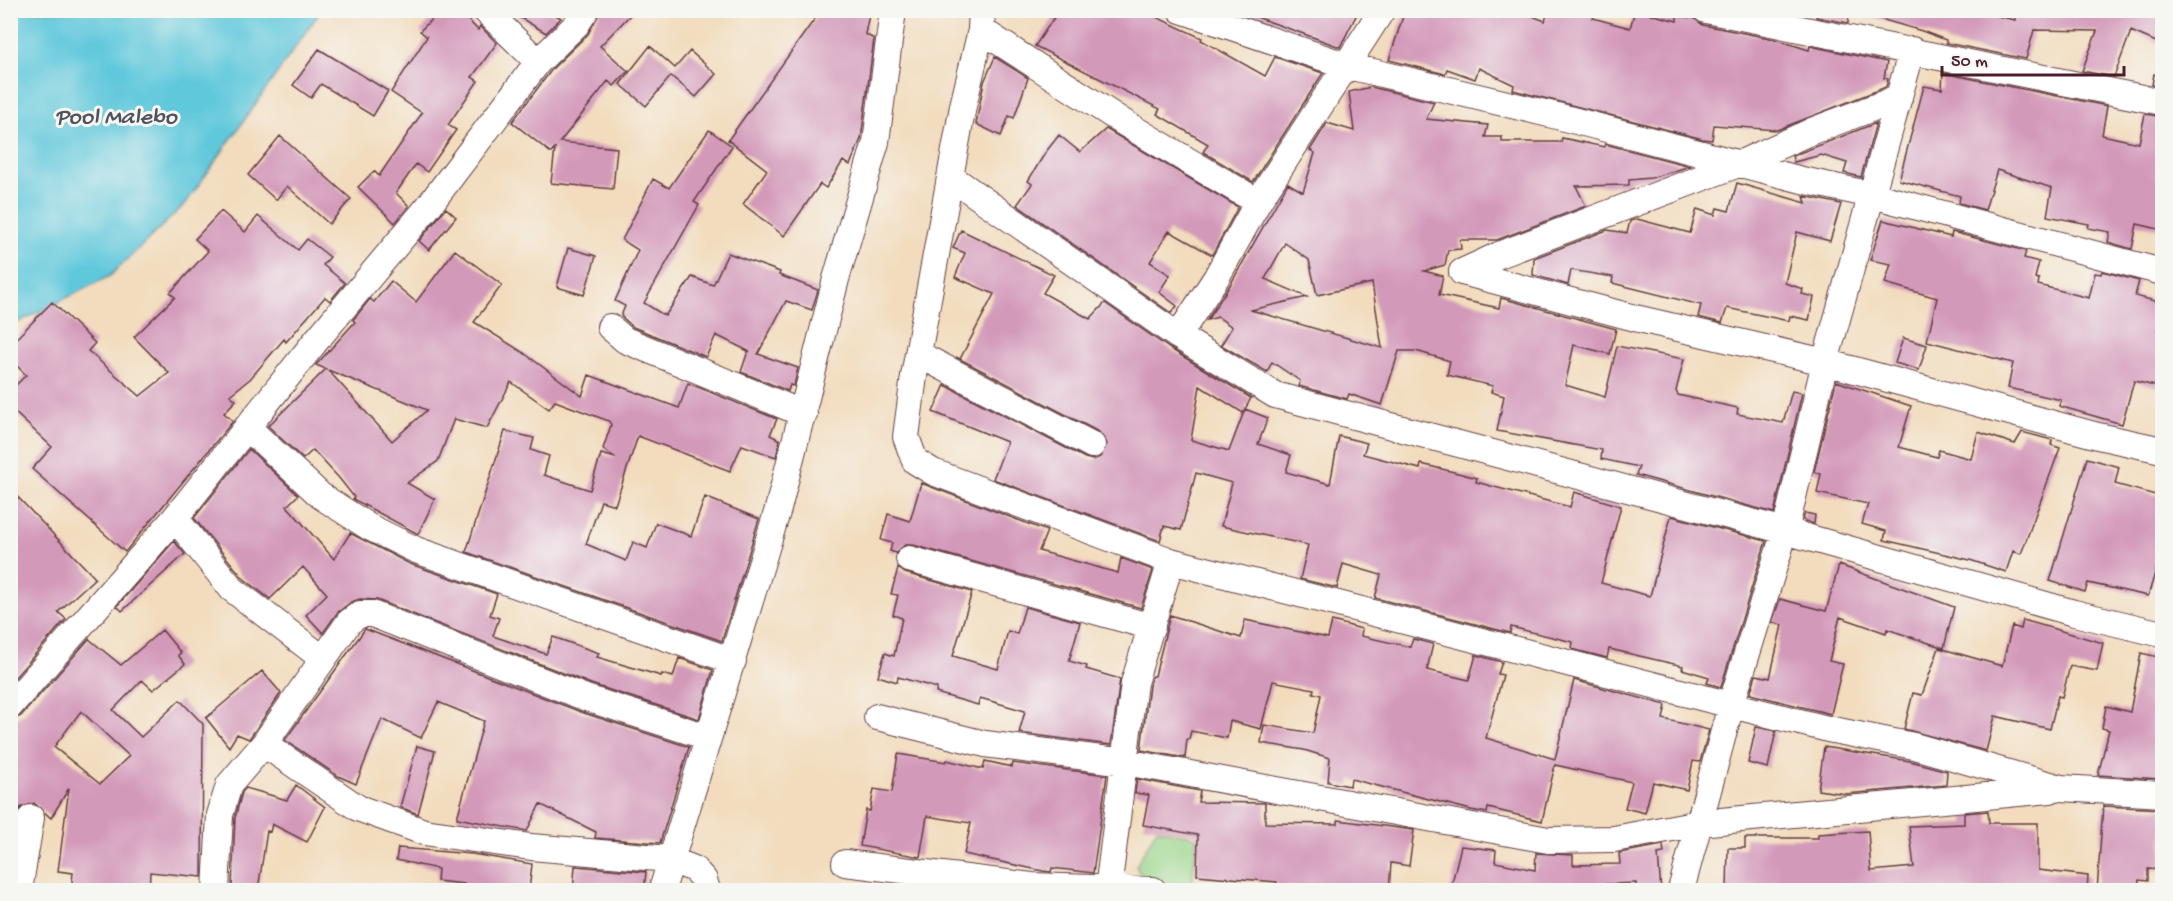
<svg xmlns="http://www.w3.org/2000/svg" width="2173" height="901" font-family="'Gochi Hand',sans-serif">
  <style>
    .green { fill: #9ad589; stroke: #727a5a; stroke-width: 1.5 }
    .water { fill: #5fc8db; stroke: #547483; stroke-width: 1.5 }
    .building { fill: #d399b9; fill-rule: evenodd }
    .lines { fill: none; stroke-linecap: round; stroke-linejoin: round }
    .street-casing { stroke: #633b41; stroke-width: 28 }
    .street { stroke: #fff; stroke-width: 26 }
    .labels { text-anchor: middle; dominant-baseline: central; stroke-width: 6; stroke-linejoin: round; paint-order: stroke }
    .water-label { font-size: 24px; font-style: italic; fill: #505260; stroke: #f6f6f2 }
  </style>
  <rect width="100%" height="100%" fill="#f6f6f2"/>
  <filter id="ink" filterUnits="userSpaceOnUse"><feTurbulence type="fractalNoise" baseFrequency=".0167" numOctaves="2"/><feDisplacementMap in="SourceGraphic" scale="12" xChannelSelector="R" yChannelSelector="G"/><feConvolveMatrix kernelMatrix="1 2 1 2 8 2 1 2 1" color-interpolation-filters="sRGB"/></filter>
  <filter id="wash" filterUnits="userSpaceOnUse"><feTurbulence type="fractalNoise" baseFrequency=".008" numOctaves="4" result="noise"/><feDisplacementMap in="SourceGraphic" scale="24" xChannelSelector="R" yChannelSelector="G"/><feGaussianBlur stdDeviation="1.35" result="paint"/><feColorMatrix in="noise" values="0 0 0 0 0 0 0 0 0 0 0 0 0 0 0 0 0 1.4 0 .05"/><feComposite in="paint" operator="in"/></filter>
  <g filter="url(#wash)">
    <rect width="100%" height="100%" fill="#f2dcbd"/>
    <path class="green" d="M1157,829l39,8 -4,53 -45,-3 -11,-21z"/>
    <path class="water" d="M11,11h308l-1,4 -132,188 -76,73 -99,50z"/>
    <g id="blocks">
      <path class="building" d="M441,10h17l20,20 2,-4 17,17 -25,34 6,4 -30,44 8,5 -29,42 -11,-8 -20,29 13,13 -14,17 -37,-36 16,-16 5,5 43,-63 -31,-21 36,-55 -7,-6z
        M507,10h40l14,8 -15,15z
        M601,10h34l-35,36 28,25 -14,15 -6,-5 -48,61 57,6 -4,41 -62,-6 4,-34 -4,4 -39,-31 41,-54 35,-34z
        M821,10h49l-5,24 9,5 -13,100 -11,26 -7,-4 -17,27 -6,-4 -36,52 -41,-32 24,-34 -39,-30z
        M1059,10h82l61,28 -1,2 64,36 10,-19 48,16 -70,109 -50,-30 5,-8 -51,-30 3,-5 -125,-63z
        M1237,10h122l-19,37z
        M1405,10h112l28,11 4,-11h47l-3,8 37,10 5,-18 42,11v-5l17,2 9,7 71,14 35,11 1,-4 77,16 -3,16 4,1 -2,8 -109,43 -63,-5 -2,15 -9,-1 -190,-49 1,-5 -35,-17 -4,11 -28,-10 -2,5 -56,-14z
        M1818,10h32l-2,13 -32,-6z
        M1871,10h101l43,10v-10h148v35l-32,-14 -17,46 -32,-6 15,-40 -63,-1 -8,29 -80,-16v-3l-24,-9 -52,-15z
        M650,46l25,22 15,-17 26,23 -20,23 -25,-21 -25,30 -26,-22z
        M319,49l69,42 -15,25 -52,-32 -10,14 -18,-13z
        M995,57l33,21 -14,40 -5,-2 -8,20 -25,-12 8,-42z
        M1943,73l164,33 -5,29 37,8 6,-29 18,3v113l-26,-6 -5,25 -24,-7 2,-10 -22,-4 1,-4 -42,-8 5,-28 -55,-18 -12,40 -26,-7 1,-7 -61,-16 25,-94 18,3z
        M2154,74l9,1v12l-11,-2z
        M1371,87l63,15 -8,17 62,6 -3,12h17v5h59l1,-4 42,9 1,-3 85,22 -39,12 -22,2v5l-53,1 10,20 -89,34h-37l1,9 -13,1 -3,15 -21,6 19,5 -4,19 60,13 2,-10 115,31 -6,25 -36,-9 -9,40 40,12 12,-51 67,13 -8,32 2,4 60,13 -1,6 46,9 9,-32 10,2 -28,120 -138,-38 3,-8 -38,-8 1,-9 -105,-19 7,-35 -13,-4 2,-6 -46,-11 3,-14 -34,-10h-17l-17,54 -33,-11 -2,5 -48,-13 1,-5 -28,-19 -5,10 -46,-27 11,-18 -14,-10 -11,3 23,-35 58,-102 15,9 12,-39 -5,-3 17,-27 27,8 -5,-39zM1285,243l24,17 8,35 55,-12 10,65 -131,-38 56,-13 -42,-18z
        M1876,123l-15,54 -17,-4 3,-10 -26,-8 -27,7 -2,-6z
        M1106,129l132,78 -26,48 -43,-24 -19,31 20,13 -11,17 18,14 -6,7 -154,-108 15,-21 -4,-3 17,-28 14,-18 21,17z
        M709,130l23,16 -38,56 5,3 -55,98 21,13 27,-39 21,8 15,-32 52,19 -1,3 39,15 -6,20 -26,-9 -28,53 40,14 -4,18 -4,-1 -2,6 -47,-19 7,-21 2,1 -34,-17 -10,22 -73,-30 -12,-11 4,-10 -10,-5 23,-51 -16,-10 31,-61 16,9z
        M280,136l71,63 -22,25 -42,-38 -11,14 -28,-25z
        M1737,183l69,20 -2,-7 37,8 -11,37 -33,-9 -12,51 18,6 -1,5 12,3 -5,23 -19,-4 -1,5 -62,-13 -5,15 -24,-6 3,-12 -89,-22 1,-6 -42,-7 -3,15 -35,-10 1,-17 73,-28 20,3 3,-12 7,-2 53,14 7,-24 18,6 2,-7 12,3z
        M446,208l10,9 -27,33 -10,-9z
        M221,211l24,21 13,-16 40,34 9,-11 23,18 -7,8 22,18 -15,18 -5,-4 -39,45 -2,-3 -34,40 -20,16 6,5 -12,13 9,8 -108,131 -93,-83 20,-22 -42,-39v-17l16,-16 -16,-16v-14l42,-43 43,41 -7,8 52,45 29,-23 -35,-36 41,-40 -5,-4 38,-42 -13,-12z
        M1883,220l68,17 1,-5 74,19 -2,7 15,4 -4,16 4,1 -1,6 51,13 6,-25 6,1 1,-3 37,10 -4,15 28,7 -6,27 6,1v57l-29,-7 -12,43 -63,-18 2,-6 -53,-12 5,-25 -86,-22 10,-43 -52,-15 6,-19 -21,-4z
        M961,230l93,45 -11,18 47,26 15,-16 64,45 82,50 -8,15 -43,-27 -9,54 38,11 16,-42 23,9 -10,26 33,11 -5,17 44,12 9,-48 28,7 -4,11 57,15 1,-5 33,8 23,6 -1,4 94,25 4,-15 47,14 -20,77 49,13 21,-80 95,25 -45,146 -14,-4 2,-6 -27,-8 1,-3 -74,-17 -2,9 -35,-9 1,-7 -62,-15 -1,6 -135,-35 6,-23 -38,-11 -6,24 -37,-9 8,-34 -87,-19 11,-43 -36,-10 -15,57 -17,-4 -4,15 -167,-62 14,-37 -74,-30 12,-27 140,73 8,2 7,-3 7,-13 -8,-12 -143,-75 4,2 34,-65 -39,-17 10,-24 -12,-5z
        M568,248l28,8 -12,39 -27,-8z
        M455,250l47,35 -28,37 50,31 58,43 7,-21 90,33 9,-25 89,36 -7,16 10,5 -4,17 -34,-12 -12,26 -92,-35 -23,69 -14,-4 -15,43 40,17 7,-19 14,6 9,-25 35,13 14,-39 54,22 -37,122 -256,-89 39,-121 29,7 -3,12 18,6 -5,19 46,15 11,-36 15,4 -13,-9 8,-24 -2,-4 -54,-20 -6,8 -38,-27 -24,46 -33,-9 -16,42 -31,22 28,16 -17,35 -65,-35 1,-2 -15,-19 -26,-28 -10,9 -35,-33 58,-57 -10,-4 39,-43 -2,-2 17,-21 4,3 17,-21 25,21zM328,370l99,40 -35,31z
        M1903,338l24,7 -8,25 -24,-7z
        M1836,381l75,25 -12,41 38,10 2,-7 32,9 7,-27 37,12 7,-12 30,8 -1,5 9,3 -39,106 -8,-3 -7,21 -36,-12 -86,-20 2,-9 -24,-7 6,-20 -51,-11 4,-19 -7,-2z
        M249,449l49,46 -11,11 47,53 16,-26 60,31 87,30 -7,21 9,3 -6,18 53,18 7,-17 46,16 -2,4 64,19 1,-2 11,3 6,-19 34,12 -14,49 -108,-35 -214,-84 -17,-1 -9,3 -14,11 -14,20 -17,-18 21,-21 -24,-27 -33,32 -27,-21 -49,-60z
        M2087,458l32,9 -4,17 48,13v50l-15,49 -60,-13 -3,9 -35,-11z
        M921,483l126,48 -8,20 79,22 3,-15 32,12 -12,38 -228,-63h-8l-9,8 -6,-2 2,-8 -11,-3 7,-26 22,7z
        M10,489l85,89 -37,34 8,7 -56,64z
        M1805,513l10,2 -1,9 -11,-4z
        M174,541l11,13 -63,57 -5,-5z
        M1839,565l115,42 -10,41 -57,-19 -1,4 -46,-16 -11,44 14,3 -12,50 -81,-20 6,-19 14,3 12,-53 -10,-3 8,-23 46,12z
        M898,568l7,5 67,19 -19,64 45,13 10,-38 9,3 8,-27 55,15 -11,39 18,5 -1,3 34,10 -9,66 -92,-12 6,-22 -45,-13 -2,7 -42,-12 1,-5 -39,-11 -1,5 -19,-6 7,-23 9,3 8,-38 -9,-3 5,-20 -7,-1z
        M1170,615l71,23 4,-18 83,18 4,-17 30,8 -1,7 49,11 3,-8 20,5 -6,26 42,10 7,-25 26,7 -4,12 5,1 -17,63 69,21 19,-79 92,25 -3,14 46,11 -9,32 -7,-1 -6,29 -34,-8 -8,31 -20,-5 7,-26 -77,-17 -13,56 -54,-13 -1,5 -16,-3 -120,-31 -1,7 -22,-4 2,-24 -26,-8 -43,-7 3,-18 49,8 8,-38 -8,-2 1,-4 -41,-8 -12,48 -31,-8 -3,17 -36,-7 -2,8h-2l-2,19 -44,-8 8,-64 3,-10h3z
        M2023,620l80,23 -6,28 -27,-5 -8,31 -4,-1 -8,33 -55,-13 -9,35 -82,-22 9,-36 9,2 17,-47 63,18 10,-40 9,3z
        M365,629l216,83 108,35 -29,96 -65,-5 1,-6 -56,-28 -13,27 -70,-13 27,-97 -46,-19 -17,36 -39,-19 -26,65 -18,-8 -53,-36z
        M162,630l19,23 -3,2 7,9 -32,26 -11,-10 -29,30 28,27 39,-37 23,24 -1,153 -52,-5 -1,19h-78l2,-18 -15,-2 11,-83 -18,30 -17,-15 -14,5 -10,42v-129l11,-5 68,-77 32,26zM81,711l48,45 -29,28 -46,-37z
        M2141,653l22,5 -3,121 -62,-4 11,-45 -7,-2 4,-22 24,6z
        M262,671l19,22 -32,46 -12,-5 -8,13 -23,-29z
        M1756,727l20,4 -8,37 -20,-5z
        M417,746l18,5 -17,63 -18,-7z
        M1824,747l86,14 37,10 -1,14 -100,9 -28,-4z
        M898,754l48,8 1,-2 36,9 2,-8 27,6 1,-4 94,12 -14,98 -41,-5 -1,4 -8,-1 -79,-17 7,-31 -44,-7 -7,41 -60,-11 6,-36 4,1 4,-22 18,3z
        M1137,779l63,12 -2,11 67,1v20l73,1v-4l76,10 -5,36 -18,-3 -2,28 -112,-4v-5l-80,-7 1,-40 -55,-10 6,-30 -14,-2z
        M296,785l29,22 -18,35 -35,-18 -2,8 -3,-1 -9,59 -26,-3 3,-69 7,-26 4,-4 41,12z
        M2103,806l60,3v61l-15,-1v12l-9,-1 -1,11h-41z
        M1988,811l1,12h49v47l50,6 -1,15h-360l1,-43h17v-10h73v-4l50,-3 3,40 43,-4 -5,-41 55,-2v-11z
        M1663,845l1,8 -6,1 3,37h-24l-1,-8 -52,2v6h-134l11,-45 35,4 -1,12 40,8 1,-17 37,2v10l47,-1 -1,-11z
        M398,848l74,6 60,10 -3,27h-66l1,-7 -27,-3 1,-12 -42,-9z
        M575,866l71,6 -2,19h-71z"/>
    </g>
  </g>
  <g filter="url(#ink)">
    <use href="#blocks" fill-opacity="0" stroke="#633b41" stroke-width="1.5"/>
    <g class="lines">
      <g class="street-casing">
        <path id="street" d="M485,10l53,52
          M982,10l-1,20 -18,76 -49,270 -8,61 9,24 18,11 238,89 560,144 97,24 86,17 147,42 101,6
          M1181,10l167,56 205,49 249,65 70,15 290,77
          M1706,10l456,92
          M981,30l145,94 132,78
          M952,178l226,158 97,59 510,136 289,82 88,21
          M1462,272l173,46 190,44 273,74 64,14
          M1462,272l37,-17 242,-92 71,-32 87,-33
          M610,327l15,13 179,74
          M1178,336l38,-58 42,-76 124,-192
          M918,354l174,91
          M247,427l74,69 48,31 47,23 317,111
          M175,518l57,71 90,69
          M909,559l243,68
          M10,706l165,-188 140,-176 113,-135 110,-145 38,-37 10,-15
          M877,717l108,27 140,18 423,78 66,-1 85,-16 351,-33
          M264,744l94,64 66,24 107,15 138,12 25,10 10,11 3,10
          M845,863l187,23 121,4
          M19,890l12,-72
          M216,890l4,-75 9,-30 35,-41 85,-122 11,-8h12l214,84 121,39
          M662,890l116,-381 58,-230 40,-137 17,-132
          M1108,890l26,-207 37,-122
          M1681,890l50,-185 54,-174 40,-169 87,-312"/>
      </g>
      <use href="#street" class="street"/>
    </g>
  </g>
  <g class="labels">
    <g class="water-label">
      <text x="116" y="118">Pool Malebo</text>
    </g>
  </g>
  <rect width="2173" height="901" fill="none" stroke="#f6f6f2" stroke-width="36"/>
  <path d="M1942 66v9h182v-9" fill="none" stroke="#4a1f2b" stroke-width="3"/>
  <text x="1951" y="66" font-size="18" fill="#4a1f2b" stroke="#f6f6f2" stroke-width="4.5" paint-order="stroke">50 m</text>
</svg>
